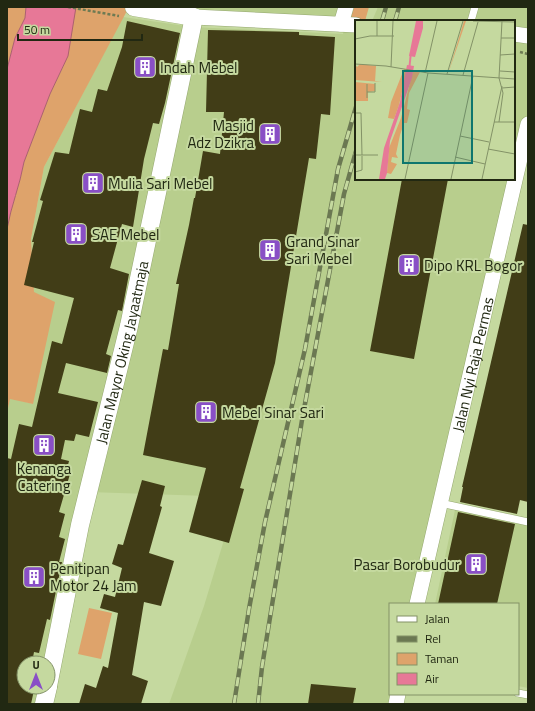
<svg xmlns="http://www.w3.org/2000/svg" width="535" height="711" font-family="'Titillium Web',sans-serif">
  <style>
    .built { fill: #b8ce8d }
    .green { fill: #dea36b }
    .water { fill: #e77897; stroke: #ac606f }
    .building { fill: #413d17 }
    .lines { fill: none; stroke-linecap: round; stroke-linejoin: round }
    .service-casing { stroke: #95a870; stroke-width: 8 }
    .minor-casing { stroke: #95a870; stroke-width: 16 }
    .tertiary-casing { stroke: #95a870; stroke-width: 19 }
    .path { stroke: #6d7a53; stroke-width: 2.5; stroke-dasharray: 3 2; stroke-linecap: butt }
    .service { stroke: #fff; stroke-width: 7 }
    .minor { stroke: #fff; stroke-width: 15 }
    .tertiary { stroke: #fff; stroke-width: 18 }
    .rail-casing { stroke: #6b7852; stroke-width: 4.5 }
    .rail { stroke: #c5d99f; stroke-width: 3; stroke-dasharray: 9; stroke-linecap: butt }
    .labels { text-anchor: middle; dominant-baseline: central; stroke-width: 4; stroke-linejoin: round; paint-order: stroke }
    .poi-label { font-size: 15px; fill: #212812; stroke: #c5d99f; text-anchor: start }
    .street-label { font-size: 15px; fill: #212812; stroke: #c5d99f }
    .inset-river { fill: none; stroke: #e77897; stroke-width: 2 }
    .inset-road { fill: none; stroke: #839267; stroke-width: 1 }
    .view { fill: #0f766e; fill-opacity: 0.15; stroke: #0f766e; stroke-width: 2 }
    .inset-edge { fill: none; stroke: #212812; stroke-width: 2 }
  </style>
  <rect width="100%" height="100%" fill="#c5d99f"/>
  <path class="built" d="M139,7h207l-5,17z
    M378,7h150v24l-14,-2v-8h-142z
    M123,17l69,10 151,7 2,-8h11v153h158v-145l14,2v87l-111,481h-27v90h8l-2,10h-227l35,-98 33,-109 -148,-5 -41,171h-24v24h20l-4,17h-33v-291l3,-15 23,6 1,-112 -3,-53 13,-72z
    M455,510l73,16v162l-10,-2v-82h-83z"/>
  <path class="green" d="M7,7h19l-1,11 -10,20 -8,31z
    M75,7h54l-85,160 -13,72 3,53 21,10 -22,102 -23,-5 -3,14v-184c4,-23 13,-44 17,-67l26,-68 14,-29z
    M354,7h15l-4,14h-9l-7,2z
    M89,608l23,5 -11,46 -23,-5z"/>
  <path class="water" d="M26,7h50l-8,49 -18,38 -26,68c-4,23 -13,44 -17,67v-160l8,-31 10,-20z"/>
  <path class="building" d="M127,21l53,12 -15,70 -6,21 -6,-1 -9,36 -11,68 -11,-3 -12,44 19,6 -7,37 -4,-1 -12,44 5,2 -4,17 -41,-10 -8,30 40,9 -9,35 -13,-3 -2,7 -9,-1 -4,19 8,2 -3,12 4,1 -11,38 6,2 -6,23 6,2 -6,23h3l-12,58 -3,-1 -8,34 -5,-1 -2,11h-8v25l10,2 -3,14h-24v-246l4,1 8,-35 13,3 20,-86 10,3 12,-46 -50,-13 10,-43h-2l11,-41 -3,-1 15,-48 14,2 11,-45 12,3 6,-23 9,2 15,-44z
    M208,30l91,2v3l36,2 -5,78 -9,-1 -5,45 -7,-1 -34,205 -35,125 4,1 -15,54 -40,-11 17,-64 -63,-13 20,-106 5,1 11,-66h-3l13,-59 5,-27h1l8,-47 17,3 4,-42h-18z
    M402,179h46l-34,180 -44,-8z
    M523,224l5,1v277l-8,-2 -3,14 -57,-12 3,-15h-1z
    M142,480l23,6 -5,20 2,1 -13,46 25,8 -13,45 -17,-4 -12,73 16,6 -7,23h-62l6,-20 11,4 7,-22 5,2 10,-55 -18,-5 4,-14 11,3 7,-29 -10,-4 6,-20 5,1z
    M458,512l57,12 -18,80h-59z
    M311,684l45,4 -3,16h-45z"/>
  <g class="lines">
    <g class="service-casing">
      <path id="service" d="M471,21l4,-14
        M440,503l88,19
        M518,693l10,2"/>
    </g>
    <g class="minor-casing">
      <g id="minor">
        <path d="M194,17l162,8"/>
        <path d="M341,24l5,-17"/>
        <path d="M514,34l14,2"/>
        <path id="s1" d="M417,604l111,-480"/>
        <path d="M396,704l2,-10"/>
      </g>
    </g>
    <g class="tertiary-casing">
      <g id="tertiary">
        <path id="s2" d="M48,686l32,-161 49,-199 65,-309 -60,-10"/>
        <path d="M44,704l4,-17"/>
      </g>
    </g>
    <path class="path" d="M68,7l51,9
      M520,52l8,2"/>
    <use href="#service" class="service"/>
    <use href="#minor" class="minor"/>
    <use href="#tertiary" class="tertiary"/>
    <g class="rail-casing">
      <path id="rail" d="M382,21l4,-14
        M395,21l4,-14
        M234,704l15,-95 16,-87 40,-173 33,-180 18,-62
        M258,704l4,-37 40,-247 42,-226 12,-43"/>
    </g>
    <use href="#rail" class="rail"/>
  </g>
  <defs>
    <g id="building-square" transform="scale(1.15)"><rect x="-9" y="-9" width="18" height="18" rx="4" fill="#894fc6" stroke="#c5d99f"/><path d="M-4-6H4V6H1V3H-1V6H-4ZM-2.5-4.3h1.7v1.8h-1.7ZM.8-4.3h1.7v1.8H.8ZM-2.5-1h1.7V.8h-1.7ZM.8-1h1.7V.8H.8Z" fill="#fff"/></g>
  </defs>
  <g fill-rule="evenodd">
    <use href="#building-square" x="145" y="67"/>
    <use href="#building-square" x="270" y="134"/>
    <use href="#building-square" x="93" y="183"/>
    <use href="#building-square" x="76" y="234"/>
    <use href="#building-square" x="270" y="250"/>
    <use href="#building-square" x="409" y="265"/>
    <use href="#building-square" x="206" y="412"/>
    <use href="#building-square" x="44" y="445"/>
    <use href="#building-square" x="476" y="564"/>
    <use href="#building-square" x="34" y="577"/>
  </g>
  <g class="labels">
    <g class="poi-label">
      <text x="160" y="67">Indah Mebel</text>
      <text x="254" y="125" text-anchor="end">Masjid<tspan x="254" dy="17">Adz Dzikra</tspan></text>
      <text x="108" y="183">Mulia Sari Mebel</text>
      <text x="92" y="234">SAE Mebel</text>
      <text x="286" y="241">Grand Sinar<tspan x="286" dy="17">Sari Mebel</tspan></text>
      <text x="424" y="265">Dipo KRL Bogor</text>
      <text x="222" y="412">Mebel Sinar Sari</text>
      <text x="44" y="468" text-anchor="middle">Kenanga<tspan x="44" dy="17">Catering</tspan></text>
      <text x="460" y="564" text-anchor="end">Pasar Borobudur</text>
      <text x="50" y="568">Penitipan<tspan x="50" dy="17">Motor 24 Jam</tspan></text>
    </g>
    <g class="street-label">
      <text stroke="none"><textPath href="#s2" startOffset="342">Jalan Mayor Oking Jayaatmaja</textPath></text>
      <text stroke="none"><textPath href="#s1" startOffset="246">Jalan Nyi Raja Permas</textPath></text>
    </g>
  </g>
  <g transform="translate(355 20)">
    <rect width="160" height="160" fill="#c5d99f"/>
    <path d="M109,1h2l-18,53zM0,44l2,3 3,-3 16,2 -1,16h7l-27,-2zM49,49h2v5l-7,31 -5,14 -6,-1 3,-16zM58,51l7,1 -11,21 -2,16 3,1 -3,13h-3l-4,12 -4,19 2,4 -6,-1 -1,5 6,2 -6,10 -4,-1 2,-25 12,-30zM0,62l20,2v7l-7,1v9h-13z" fill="#dea36b"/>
    <path d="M61,1h7v7l-8,29 -6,-1zM52,45l7,1 -2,12 -22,63 -3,32 -2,6h-6l5,-31 16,-46z" fill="#e77897"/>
    <path class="inset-river" d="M54,51l2,-19"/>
    <path class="inset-road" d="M118,1l42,1M22,16v-15M146,18h14M0,19l15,-3h24M145,35l15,-1M0,44l31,2 42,7 87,6M36,47l2,-46M145,51l15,1M70,53l12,-52M92,54l16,-53M108,55l15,-53M12,64v14M147,68l13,-1M12,72h8v-9M0,93h6l1,42h-7M139,102h21M144,102l4,-29 -4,-15 3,-57M105,116l29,6M133,129l27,5M7,135h16M100,137l30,7M0,152l7,-2v-14M50,159l23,-106M96,159l22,-103M127,159l20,-93"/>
    <path class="view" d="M48,51h69v92h-69z"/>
    <rect width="160" height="160" class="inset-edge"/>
  </g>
  <rect width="535" height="711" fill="none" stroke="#212812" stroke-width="16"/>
  <rect x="389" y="603" width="130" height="92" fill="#c5d99f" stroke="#839267"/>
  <rect x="397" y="616" width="20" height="6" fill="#ffffff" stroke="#839267"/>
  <text x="425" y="623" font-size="12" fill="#212812">Jalan</text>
  <rect x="397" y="636" width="20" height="6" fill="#6b7852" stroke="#839267"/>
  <text x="425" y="643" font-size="12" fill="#212812">Rel</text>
  <rect x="397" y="653" width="20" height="12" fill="#dea36b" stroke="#839267"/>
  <text x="425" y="663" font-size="12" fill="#212812">Taman</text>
  <rect x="397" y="673" width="20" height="12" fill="#e77897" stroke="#839267"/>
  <text x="425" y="683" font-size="12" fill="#212812">Air</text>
  <g transform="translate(36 675)"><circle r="19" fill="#c5d99f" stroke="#839267"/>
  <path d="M0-3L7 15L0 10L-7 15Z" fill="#894fc6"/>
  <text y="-6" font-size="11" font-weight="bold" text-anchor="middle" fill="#212812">U</text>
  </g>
  <path d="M18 34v6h124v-6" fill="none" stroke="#212812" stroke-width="2"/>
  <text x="24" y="34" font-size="12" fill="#212812" stroke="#c5d99f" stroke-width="3" paint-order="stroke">50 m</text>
</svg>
